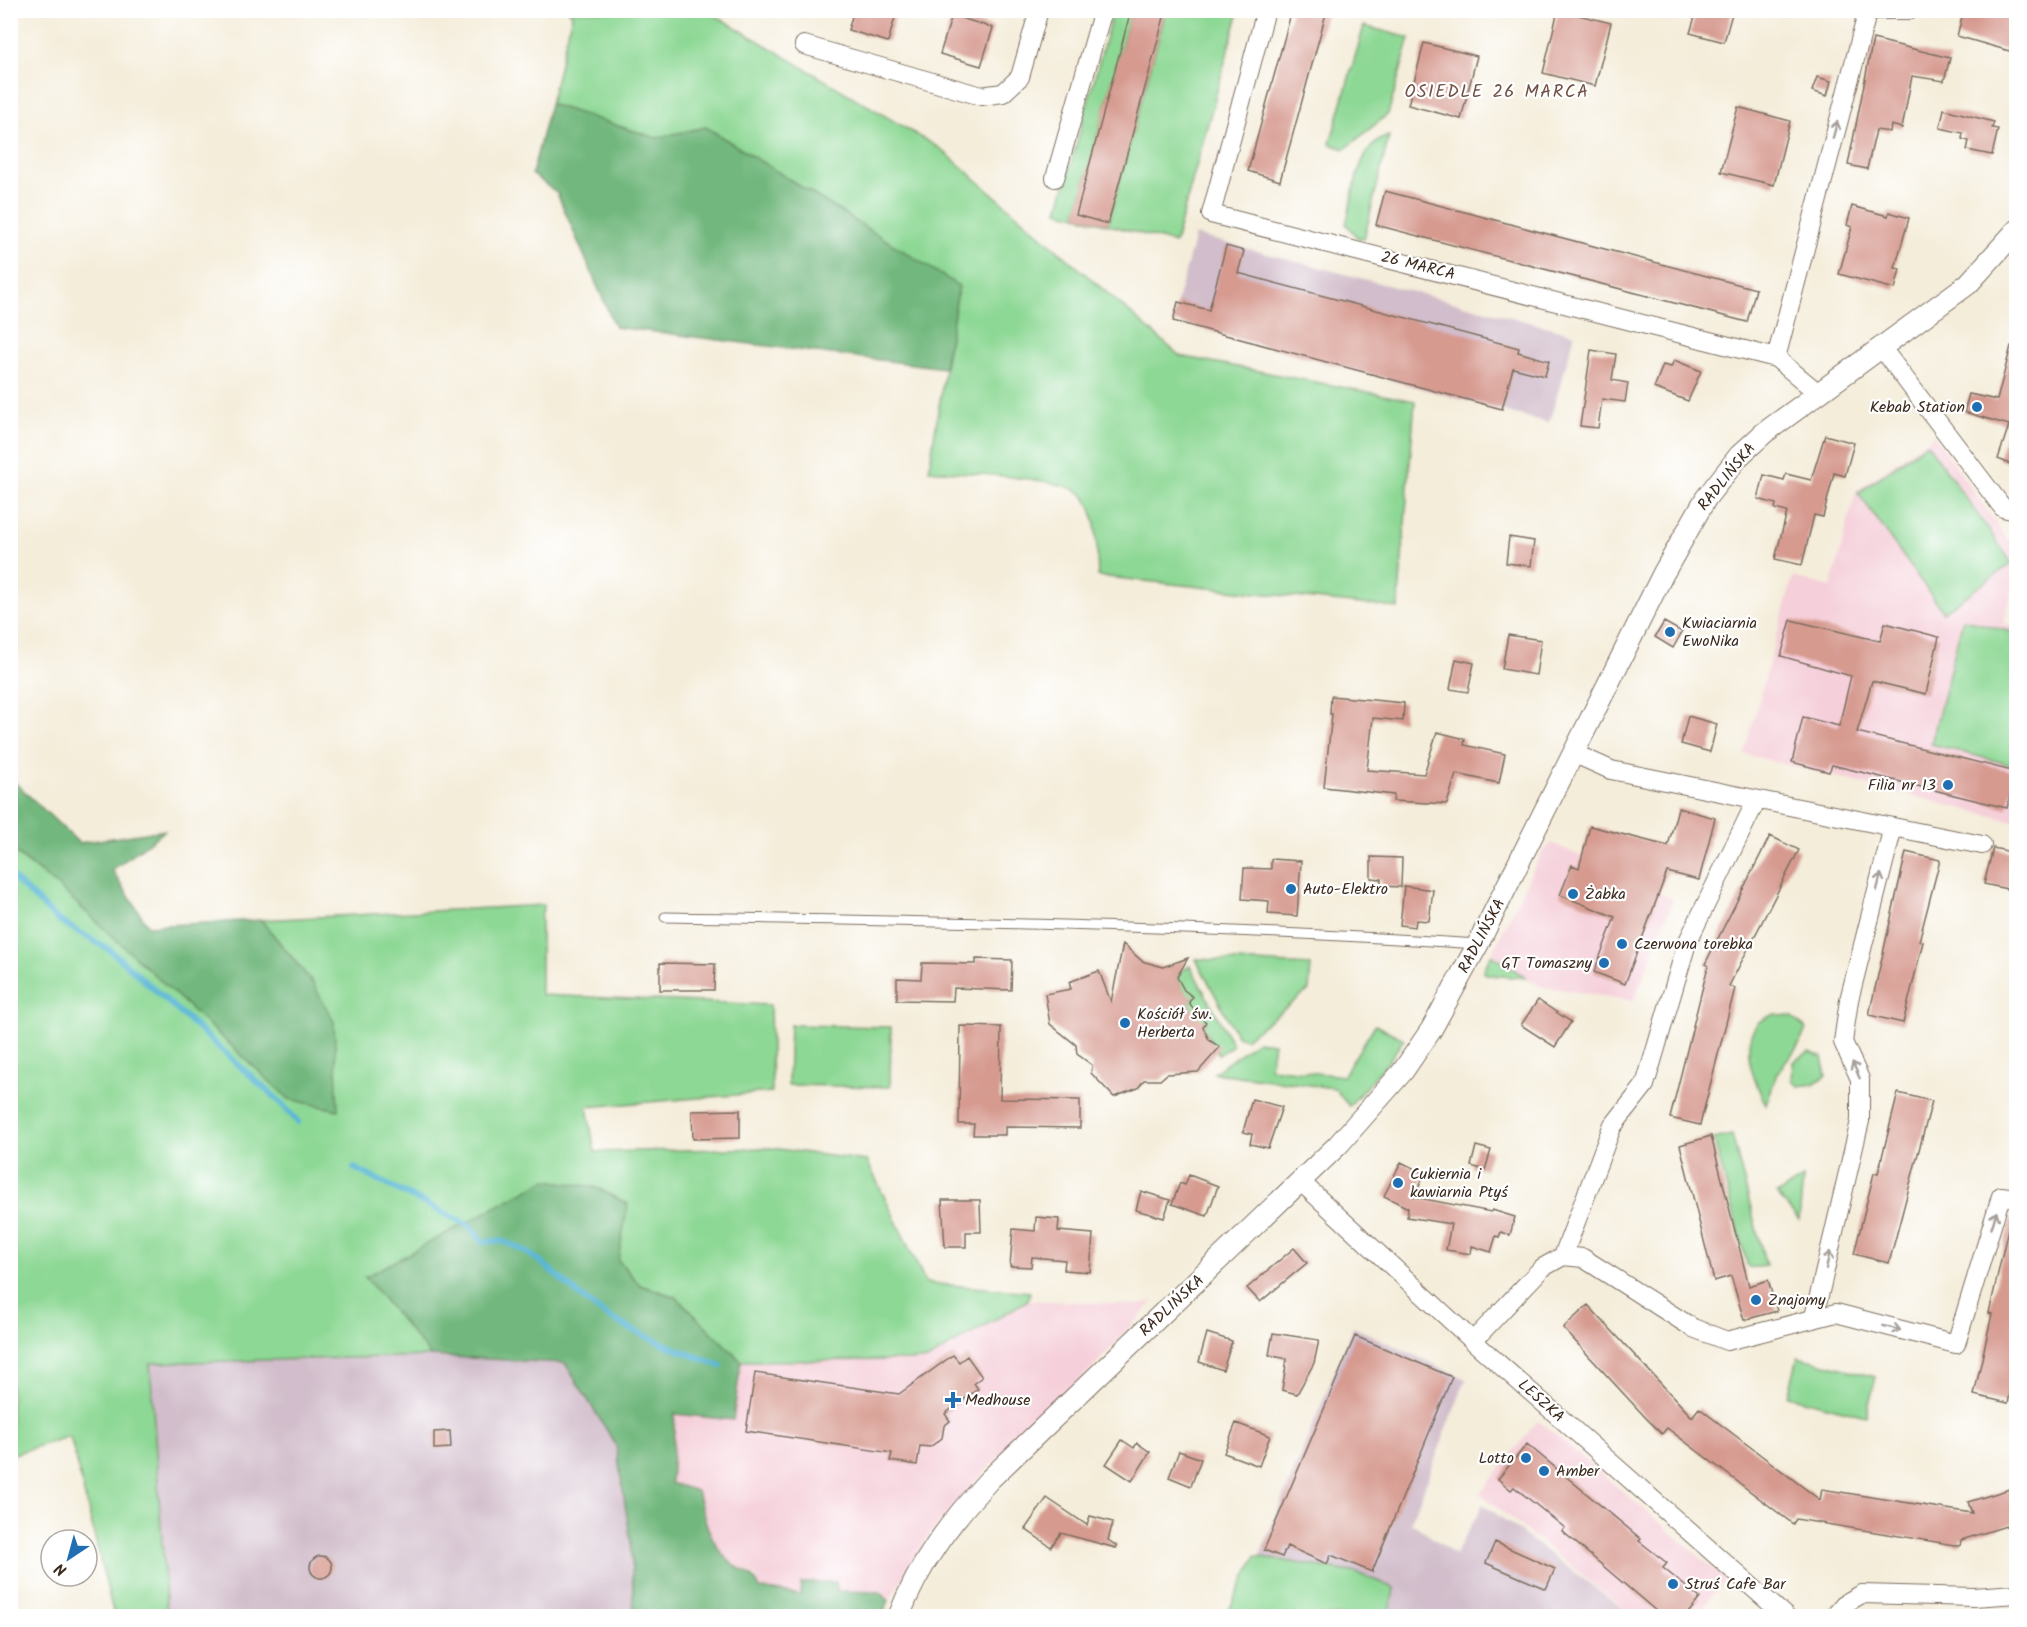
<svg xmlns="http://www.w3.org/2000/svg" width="2027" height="1627" font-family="Kalam,sans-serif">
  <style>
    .built { fill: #f5cfd9 }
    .industrial { fill: #d1bdcb }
    .green { fill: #8dd894; stroke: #648159; stroke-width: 1.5 }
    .forest { fill: #72b87e; stroke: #56714e; stroke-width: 1.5 }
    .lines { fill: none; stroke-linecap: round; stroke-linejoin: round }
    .stream { stroke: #58b6d6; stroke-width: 6 }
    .building { fill: #d69a8f }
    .service-casing { stroke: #7c6e60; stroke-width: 11 }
    .minor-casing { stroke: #7c6e60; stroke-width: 20 }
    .tertiary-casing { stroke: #7c6e60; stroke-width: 23 }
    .service { stroke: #fff; stroke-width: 9 }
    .minor { stroke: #fff; stroke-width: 18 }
    .tertiary { stroke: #fff; stroke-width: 21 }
    .oneway { stroke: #a79f9a }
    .poi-dot { fill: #1f6fb2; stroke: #fff; stroke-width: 2 }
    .labels { text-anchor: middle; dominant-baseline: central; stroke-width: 4.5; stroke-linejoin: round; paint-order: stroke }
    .street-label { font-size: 16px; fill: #3b2a1e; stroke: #fff }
    .poi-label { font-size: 16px; fill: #3b2a1e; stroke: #fff; text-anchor: start }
    .neighbourhood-label { font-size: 18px; letter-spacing: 1.5px; fill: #715146; stroke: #fff }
  </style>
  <rect width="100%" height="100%" fill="#fff"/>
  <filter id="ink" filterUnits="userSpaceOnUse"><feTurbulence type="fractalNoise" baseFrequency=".0167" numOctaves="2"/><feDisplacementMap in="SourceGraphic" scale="12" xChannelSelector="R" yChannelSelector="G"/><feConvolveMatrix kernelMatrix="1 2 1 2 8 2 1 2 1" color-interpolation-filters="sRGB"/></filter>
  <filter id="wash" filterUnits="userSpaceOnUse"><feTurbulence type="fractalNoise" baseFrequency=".008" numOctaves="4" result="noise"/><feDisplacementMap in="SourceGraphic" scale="24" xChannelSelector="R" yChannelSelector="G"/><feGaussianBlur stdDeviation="1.35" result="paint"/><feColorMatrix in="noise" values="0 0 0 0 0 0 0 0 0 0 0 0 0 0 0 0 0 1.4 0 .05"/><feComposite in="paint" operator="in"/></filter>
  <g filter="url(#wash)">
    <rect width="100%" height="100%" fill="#f4edda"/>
    <path class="built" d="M1934,435l73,104 9,4v30l-12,51 12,4v194l-272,-68 49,-177 38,10 25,-96z
      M1552,843l121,56 -39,102 -95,-15 -48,-31 50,-102z
      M1028,1300l112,5 14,-4 -52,57 -113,109 -60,68 -40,66 -9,-9 -44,-1v-9l-34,1 -1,12 -41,-6 -4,-12 -29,-18 -11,-14 -11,-23 -8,-31 -26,-7 4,-71 58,6 8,-58 186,-1z
      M1538,1420l188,159 -31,37h-62l-153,-122z"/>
    <path class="industrial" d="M1195,235l380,99 -26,89 -377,-102z
      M1353,1327l113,52 -55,143 44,33 28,-51 150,112h-244l5,-28 -37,-15 -98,-16z
      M431,1356l134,7 51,82 15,98 3,73h-467l-18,-253z"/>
    <path class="green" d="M569,11h139l233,138 239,207 235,45 -17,207 -300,-32c-2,-23 2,-63 -15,-81 -17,-18 -125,-22 -154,-25l29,-184 -252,-159 -50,11 -106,-34 22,-89z
      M1113,11h18l-55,204 32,9 58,-213h73l-64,232 -117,-32z
      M1364,26l46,12 -22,76 -43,35 -15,-5z
      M1389,136l-25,103 -7,-2 -11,-13c8,-29 10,-79 43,-88z
      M1927,443l85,120 -69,49 -85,-119z
      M1963,619l53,14 -1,133 -84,-22z
      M10,849l48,37 231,213 23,-117 -51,-62 283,-15 -3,11v79l229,10 2,87 -185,15 8,45 176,-4 96,13 59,122 104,9 -2,8 -101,60 -186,1 -65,-64 -36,-12 -22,-25 -253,17 66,79 -281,7 17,253h-53l-44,-180 -59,19z
      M1491,955l36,23 -38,-3 -6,-3z
      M1196,959l115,6 -2,25 -64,49 -8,-3z
      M1190,966l43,79 -14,10 -16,-28 3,-5 -3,-2 -2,3 -12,-21 4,-5 -5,2 -11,-22 3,-5z
      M1775,1014l17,3 14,12 -7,16 -22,28 -11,32c-11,-22 -28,-59 -8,-82 4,-4 13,-7 17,-9z
      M790,1025l101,2 -1,60 -102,-2z
      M1375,1025l29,14 -16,23 -39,44 -15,-18 -120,-15 43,-32 17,2 -4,25 73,8z
      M1809,1052l13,5 4,19 -13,8 -14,2 -7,-5 1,-19z
      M1732,1135l34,131 -18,2 -34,-129z
      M1803,1178l-4,42 -22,-26z
      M1798,1357l78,20 -10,39 -78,-20z
      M1256,1556l101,17 37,15 -5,28h-163z"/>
    <path class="forest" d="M550,104l106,34 50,-11 253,159 -15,82 -329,-41 -58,-134 -25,-19z
      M10,778l69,65 87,-13 -54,40 36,56 113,-6 51,62 22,40 4,88 -49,-11 -231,-213 -47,-37z
      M546,1180l49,7 33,17 -10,56 22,25 36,12 65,64 -8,59 -58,-6 -4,69 26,8c6,23 12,50 30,68 13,13 25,11 33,30l41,6v-12l35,-1 1,9 43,1 9,9 -7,15h-248l-3,-73 -15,-98 -51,-82 -134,-7 -66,-79z"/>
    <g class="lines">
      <path class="stream" d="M10,875l48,45 52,30 169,151 19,21
        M354,1168l116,58 12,16c6,0 16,-2 22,0 39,12 66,51 100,72 37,23 77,37 117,52"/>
    </g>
    <g id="blocks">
      <path class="building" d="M854,10h43l-9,32 -40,-12z
        M1131,10h35l-58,214 -32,-9z
        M1292,10h35l-47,171 -32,-10z
        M1558,10l53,13 -16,63 -52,-13z
        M1697,10h36l-9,32 -34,-9z
        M1964,10h52v31l-3,11 -56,-16z
        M952,15l41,13 -12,38 -41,-12z
        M1873,39l77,19 -6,23 -32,-5 -10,52 -11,-3 -1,7 -14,-2 -9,39 -19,-4z
        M1424,43l53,13 -16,63 -53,-14z
        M1817,77l14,4 -4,15 -15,-5z
        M1738,107l52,14 -16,64 -53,-13z
        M1944,109l50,13 -2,6 6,1 -6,26 -25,-5 2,-9 -7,-2 1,-6 -23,-5z
        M1385,191l371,98 -9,33 -371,-97z
        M1852,206l36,10 1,-4 20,6 -14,50 5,1 -5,20 -56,-15 13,-47 -5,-2z
        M1226,246l18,5 -6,22 281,75 -1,4 31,9 -4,15 -32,-8 -11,41 -329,-88 5,-19 31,8z
        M2011,346h5v109l-3,10 -15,-6 11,-34 -45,-13 5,-18 28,6z
        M1591,350l25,4 -4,26 16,3 -3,19 -23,-3 -4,29 -18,-2z
        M1674,360l27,11 -13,30 -34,-13 9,-23 8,2z
        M1825,435l29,8 -9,33 -11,-3 -11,44 -9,-2 -12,50 -27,-6 12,-47 -12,-3 1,-5 -18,-5 6,-24 20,5 2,-6 25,6z
        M1509,537l25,4 -3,25 -25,-3z
        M1791,620l89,21 5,-18 54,14 -13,57 -54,-13 -15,51 159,40 -9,36 -175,-43 -3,7 -37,-10 11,-45 36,9 12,-50 -70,-20z
        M1664,622l18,10 -9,16 -18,-11z
        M1508,635l33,5 -5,35 -34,-6z
        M1456,659l18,4 -6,29 -18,-3z
        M1331,696l73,7 -1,18 -30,-3 -6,52 57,4 13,-42 28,7 -1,6 41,9 -6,29 -43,-9 -9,30 -54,-3 1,-6 -70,-8 8,-73h-2z
        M1688,716l29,8 -7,28 -29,-8z
        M1678,808l37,10 -16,62 -32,-8 -42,112 -31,-12 21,-55 -55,-22 12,-30 7,3 11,-42 78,20z
        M1770,836l29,14 -70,136 6,2 -35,137 -30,-7 38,-152 -3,-2z
        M1993,848l23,5v38l-32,-7z
        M1906,852l34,8 -21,81 4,1 -20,81 -34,-8z
        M1371,857l31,1 -1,29 -20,-1v-7l-10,-1z
        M1271,859l30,2 -4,55 -29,-2 1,-13 -27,-2 2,-31 27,1z
        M1404,886l29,4 -4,31 -13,-1 -1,7 -15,-2z
        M1123,944l19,17 21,6 25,-9 -11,19 7,13 9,7 -4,5 8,13 9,7 -3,5 6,13 11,7 -22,25 -31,2 -7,6h-16l-6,8 -24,9 -23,-24 1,-8 -15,-11 -1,-9 -26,-21 -5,-30 26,-5 -2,-7 30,-11 12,31z
        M976,959l36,1 -1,30 -57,-2 -1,13 -56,-1v-22l24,1 1,-16 54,1z
        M660,963l55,1 -1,26h-54z
        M1538,1000l33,22 -16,25 -34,-22z
        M960,1026l41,1 -1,72 80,1v28l-75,-1v8h-32l1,-11h-15z
        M1898,1093l34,8 -43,162 -35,-9 20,-81h4z
        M1252,1099l30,8 -14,41 -18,-4 2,-10 -9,-2z
        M740,1110v28l-47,1 -1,-28z
        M1711,1136l38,150 19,-6 9,31 -33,9 -13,-44 -17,5 -34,-136z
        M1476,1146l15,4 -6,20 -14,-4z
        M1401,1162l24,12 -11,23 77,15 1,-2 23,7 -5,18 -9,-3 -2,5 -3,-1 -5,16 -19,-6 -1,8 -25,-4 5,-26 -44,-7 1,-9 -24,-12z
        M1189,1175l29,11 -11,30 -35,-12 8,-21 5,2z
        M1141,1191l29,9 -6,18 -28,-8z
        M942,1200h38l1,32h-15v15h-21z
        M1036,1217l23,2 -1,12 35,3 -3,38 -26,-2 1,-10 -33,-3 -1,10 -21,-1 3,-37 22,2z
        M2010,1220l6,1v145l-8,37 -34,-8 18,-81 -3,-1z
        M1294,1248l13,15 -47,39 -13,-14z
        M1588,1305l104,112 7,-9 121,92 2,-11 150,24 -4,-11 48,-15v36l-55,17 -1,6 -164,-27 -3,5 -126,-96 -5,6 -16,-16 -83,-90z
        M1207,1333l25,8 -9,29 -24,-8z
        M1273,1333l46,7 -5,23 -17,31 -15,-4 5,-31 -18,-4z
        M1355,1336l97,41 -80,195 -41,-17 -4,9 -40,-18 -5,11 -18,-7z
        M953,1355l6,7 8,-6 15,21 -8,6 4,6 -33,25 5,7 -6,5 -2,12 -12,9 -10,-1 -3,19 -27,-4 2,-8 -146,-22 9,-58 144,21z
        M1236,1423l34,13 -11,30 -35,-13z
        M450,1431l1,17 -17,1v-17z
        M1122,1440l12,8 3,-5 13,9 -18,29 -26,-17z
        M1527,1444l114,95 -2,2 28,22 -4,5 37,30 -15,19h-22l-101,-86 3,-3 -51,-41 -3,3 -13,-11z
        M1179,1451l22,8 -10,27 -22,-9z
        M1047,1498l40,27 3,-9 23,6 -5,18 9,6 -1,2 -55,-15 -10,14 -26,-18z
        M1495,1542l60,27 -9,20 -60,-26z
        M310 1567a11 11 0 1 1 22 0a11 11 0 1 1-22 0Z"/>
    </g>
  </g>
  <g filter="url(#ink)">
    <use href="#blocks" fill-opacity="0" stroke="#7c6e60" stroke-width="1.5"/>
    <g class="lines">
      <g class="service-casing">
        <path id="service" d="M665,917c271,4 542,9 813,27"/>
      </g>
      <g class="minor-casing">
        <path id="minor" d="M1266,10l-55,204 565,144 42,35
          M1869,10h40
          M804,45l177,51 22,-3 17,-16 19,-67
          M1055,178l48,-168
          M1881,347l122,161 13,3
          M1776,358l92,-348
          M1573,753l38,17 371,75
          M1301,1182l172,159 312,275
          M1563,1256l49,-129 33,-42 42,-142 69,-142
          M1814,1317l46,-196v-42l-17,-37 6,-42 44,-173
          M1473,1341l69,-73 21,-12 20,2 110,70 34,13 109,-28 120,31 45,-148 15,2
          M1834,1616l10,-12 18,-10 112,3 42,-3"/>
      </g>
      <g class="tertiary-casing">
        <path id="tertiary" d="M899,1616c20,-53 52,-95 90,-136l349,-335 65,-74 28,-41 47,-86 185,-370 43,-76 33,-42 25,-23 204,-149 48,-53"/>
      </g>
      <use href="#service" class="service"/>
      <use href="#minor" class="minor"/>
      <use href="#tertiary" class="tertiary"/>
    </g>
    <defs><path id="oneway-shaft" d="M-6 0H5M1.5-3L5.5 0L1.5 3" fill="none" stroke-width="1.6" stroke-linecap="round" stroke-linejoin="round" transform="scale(1.5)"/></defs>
    <g class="oneway">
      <use href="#oneway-shaft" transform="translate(1835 130) rotate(-75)"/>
      <use href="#oneway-shaft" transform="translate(1879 882) rotate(-76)"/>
      <use href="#oneway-shaft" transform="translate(1856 1070) rotate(-114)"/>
      <use href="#oneway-shaft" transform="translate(1994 1220) rotate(-73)"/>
      <use href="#oneway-shaft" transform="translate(1828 1260) rotate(-77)"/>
      <use href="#oneway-shaft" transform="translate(1892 1328) rotate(14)"/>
    </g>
  </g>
  <g class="poi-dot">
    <circle cx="1977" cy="407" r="6"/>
    <circle cx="1670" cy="632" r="6"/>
    <circle cx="1948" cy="785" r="6"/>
    <circle cx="1291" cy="889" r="6"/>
    <circle cx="1573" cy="894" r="6"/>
    <circle cx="1622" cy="944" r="6"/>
    <circle cx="1604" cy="963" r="6"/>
    <circle cx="1125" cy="1023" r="6"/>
    <circle cx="1398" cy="1183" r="6"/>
    <circle cx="1756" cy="1300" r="6"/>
    <path d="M950 1391h6v6h6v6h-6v6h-6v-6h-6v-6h6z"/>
    <circle cx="1526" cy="1458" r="6"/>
    <circle cx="1544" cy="1471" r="6"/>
    <circle cx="1673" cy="1584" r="6"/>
  </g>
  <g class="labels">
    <g class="street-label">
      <text transform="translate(1418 266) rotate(14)">26 MARCA</text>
      <text transform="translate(1727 477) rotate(-51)">RADLIŃSKA</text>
      <text transform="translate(1482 936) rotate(-62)">RADLIŃSKA</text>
      <text transform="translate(1172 1306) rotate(-43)">RADLIŃSKA</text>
      <text transform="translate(1541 1401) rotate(42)">LESZKA</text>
    </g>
    <g class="poi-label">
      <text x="1965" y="407" text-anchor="end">Kebab Station</text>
      <text x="1682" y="623">Kwiaciarnia<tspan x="1682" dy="18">EwoNika</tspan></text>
      <text x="1936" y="785" text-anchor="end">Filia nr 13</text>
      <text x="1303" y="889">Auto-Elektro</text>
      <text x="1585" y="894">Żabka</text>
      <text x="1634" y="944">Czerwona torebka</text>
      <text x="1592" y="963" text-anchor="end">GT Tomaszny</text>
      <text x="1137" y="1014">Kościół św.<tspan x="1137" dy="18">Herberta</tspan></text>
      <text x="1410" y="1174">Cukiernia i<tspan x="1410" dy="18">kawiarnia Ptyś</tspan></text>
      <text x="1768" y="1300">Znajomy</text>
      <text x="965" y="1400">Medhouse</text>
      <text x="1514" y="1458" text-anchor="end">Lotto</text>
      <text x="1556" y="1471">Amber</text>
      <text x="1685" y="1584">Struś Cafe Bar</text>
    </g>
    <g class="neighbourhood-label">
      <text x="1497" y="92">OSIEDLE 26 MARCA</text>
    </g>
  </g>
  <rect width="2027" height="1627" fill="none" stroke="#fff" stroke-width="36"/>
  <g transform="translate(69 1558) rotate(216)"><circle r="28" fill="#ffffff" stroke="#b1aaa5" stroke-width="1.5"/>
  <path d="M0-4.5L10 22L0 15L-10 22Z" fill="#1f6fb2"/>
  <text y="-9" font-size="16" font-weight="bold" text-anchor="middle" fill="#3b2a1e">N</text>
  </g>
</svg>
